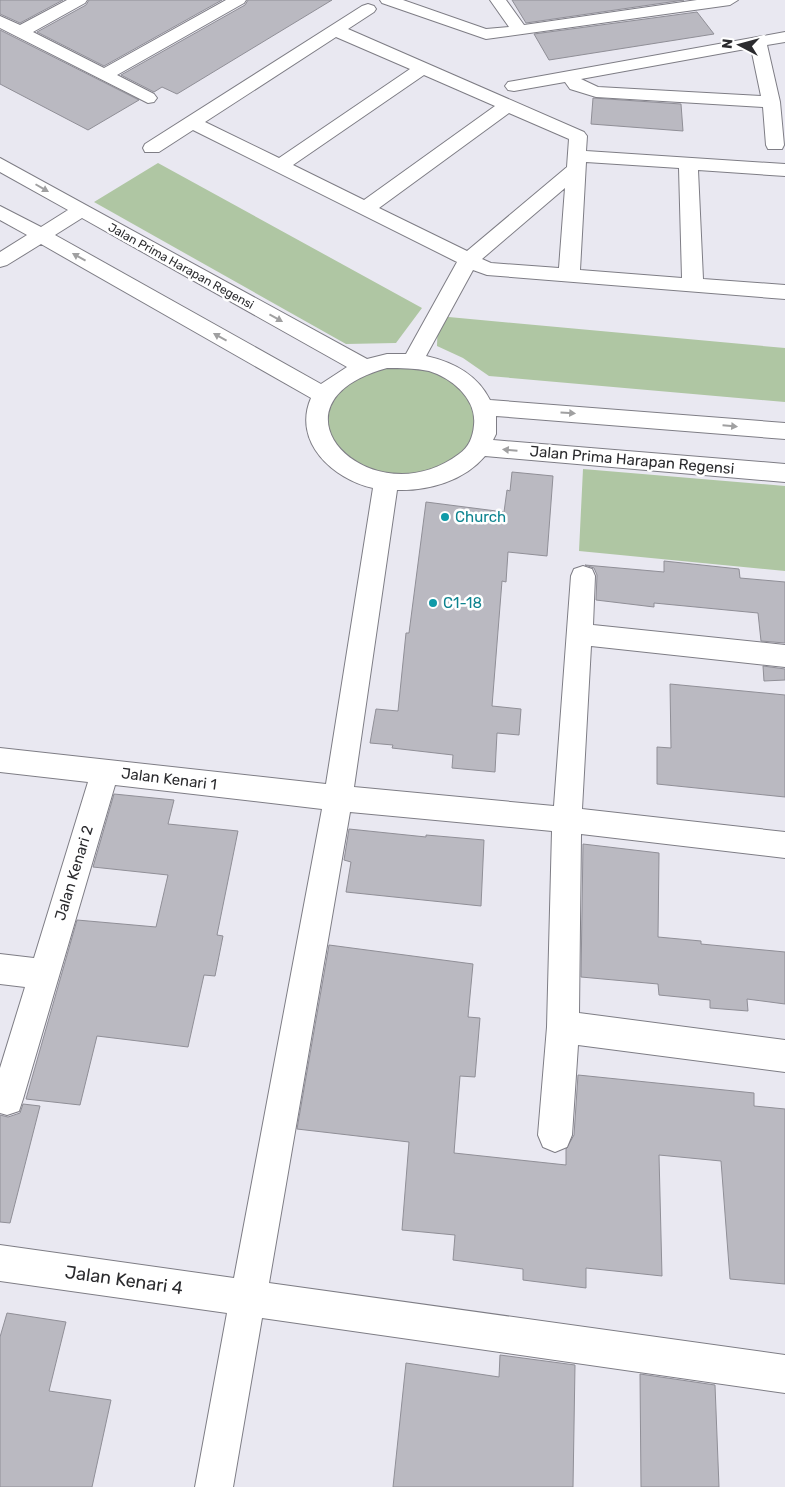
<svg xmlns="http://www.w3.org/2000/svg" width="785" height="1487" font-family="Rubik,sans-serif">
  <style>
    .green { fill: #afc6a3 }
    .building { fill: #bab9c1; stroke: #908f97 }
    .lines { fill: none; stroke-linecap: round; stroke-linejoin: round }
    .minor-casing { stroke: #7e7d85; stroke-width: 2 }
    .minor { fill: #fff; fill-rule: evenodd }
    .oneway { fill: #a0a0a1 }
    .culture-dot { fill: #0f9aa8; stroke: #fff; stroke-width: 2 }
    .labels { text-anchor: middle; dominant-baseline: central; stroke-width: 5; stroke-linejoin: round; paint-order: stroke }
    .far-street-label { font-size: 12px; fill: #2b2b2e; stroke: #fff }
    .street-label { font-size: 15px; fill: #2b2b2e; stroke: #fff }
    .culture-label { font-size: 15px; fill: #0d838f; stroke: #fff; text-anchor: start }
    .near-street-label { font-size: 18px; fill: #2b2b2e; stroke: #fff }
  </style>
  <rect width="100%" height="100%" fill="#e9e8f1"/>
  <path class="green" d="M158,163l264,145 -26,35 -50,1 -252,-142z
    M438,316l347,32v54l-296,-26 -26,-18 -26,-12z
    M437,366l47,41 -19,54 -79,20 -57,-28 -6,-58 36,-26z
    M583,469l202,17v85l-206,-20z"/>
  <path class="building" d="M0,0h63l-43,23 -20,-9z
    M89,0h133l-118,66 -67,-34 49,-27z
    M248,0h84l-155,94 -15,-7 -8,5 -33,-17 124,-70z
    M512,0h172l-158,23z
    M697,12l17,22 -165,26 -15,-26z
    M0,30l139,70 -51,30 -88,-46z
    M593,98l88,6 2,27 -92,-7z
    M512,472l41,4 -6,80 -39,-4 -2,30 -4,-1 -10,125 29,3 -2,26 -22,-2 -2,39 -43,-4 1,-13 -61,-7 1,-3 -23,-2 6,-34 22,2 8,-78h3l17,-131 78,10 3,-22 3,1z
    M664,561l75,8 1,9 45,4v61l-24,-2 -3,-28 -104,-10v4l-58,-7 1,-25 -3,-7 -9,-3 79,7z
    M763,666l22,3v11l-21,1z
    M670,684l115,11v102l-128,-13v-37l14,1z
    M114,794l60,6 -6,24 70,7 -21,104 6,1 -8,40 -11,-1 -16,72 -91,-11 -17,69 -54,-6 51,-179 79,7 12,-52 -75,-8z
    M349,829l77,8v-2l58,5 -3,66 -135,-14 5,-30 -7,-2z
    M583,844l76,9 -1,84 43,4v3l84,8v52l-38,-5 1,12 -38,-3v-8l-51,-5 -1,-11 -77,-7z
    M329,945l144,19 -5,53 12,1 -5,59 -15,-1 -6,77 112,12v-16l8,-14 4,-60 176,18v13l31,3v175l-55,-5 -9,-118 -62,-6 3,121 -76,-8v20l-63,-8v-11l-70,-9 2,-25 -53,-5 7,-88 -112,-13z
    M23,1104l17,2 -30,117 -10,-1v-107l8,2 12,-4z
    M7,1313l59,9 -17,69 62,9 -19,87h-92v-150z
    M500,1355l75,10 -2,122h-180l13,-124 93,14z
    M640,1374l75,11 4,102h-78z"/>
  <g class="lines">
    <g class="minor-casing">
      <path id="minor" d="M67,0h20l-2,3 -52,29 71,36 122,-68h20l-2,3 -127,72 37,19 3,4 -3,4 -6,1 -148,-75v-12l20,9z
        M380,0h23l83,29 23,-2 -19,-27h16l18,25 173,-25h41l-8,5 -244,34 -104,-36z
        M368,4l6,2 2,3 -2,3 -26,17 236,103 3,4 -1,15 199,13v12l-87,-6 5,109 82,6v14l-298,-24 -14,-5 -47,86c27,6 51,18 64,44l295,23v16l-289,-23v18l-3,6 292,24v18l-300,-26c-21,25 -57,35 -88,34l-43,297 200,19 17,-230 3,-7 9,-3 9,3 3,7 -2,49 192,20v22l-194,-21 -9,163 203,23v26l-204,-24 -2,179 206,27v32l-207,-27 -6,90 -5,12 -12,5 -12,-5 -5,-12 9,-108 5,-196 -202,-19 -81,471 516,72v38l-523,-75 -29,169h-38l32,-174 -227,-32v-36l234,33 88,-469 -207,-24 -92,314 -4,12 -12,4 -7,-2v-45l25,-81 -25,-3v-30l34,4 54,-176 -88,-10v-24l326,36 47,-296c-40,-9 -81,-46 -62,-90l-270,-154 -34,21 -7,2v-15l27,-17 -27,-15v-14l41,21 27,-17 -68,-38v-14l367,201 20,-5h19l51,-92 -264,-132 -34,22h-14l-2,-4 2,-4 217,-138zM336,37l74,32 -131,89 -74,-36zM424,75l71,31 -131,94 -71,-35zM509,113l60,26 -2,28 -100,84 -88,-43zM586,162l93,6 3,110 -102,-8zM565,188l-6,80 -68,-5 -9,-4zM82,218l265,149 -26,17 -266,-149zM387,368c14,0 28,0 42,3 23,7 48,28 45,54 -1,12 -5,22 -15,29 -88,66 -203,-50 -72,-86z
        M785,32v10l-18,3 13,57 4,43 -2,4h-14l-2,-4 -3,-38 -167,-10 -26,-8 -5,-7 -51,9 -6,-1 -3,-4 3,-4 6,-1zM751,48l10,48 -163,-9 -17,-8z"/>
    </g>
    <use href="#minor" class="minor"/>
  </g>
  <defs><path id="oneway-solid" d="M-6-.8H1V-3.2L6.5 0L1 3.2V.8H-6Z" transform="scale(1.25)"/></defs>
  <g class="oneway">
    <use href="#oneway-solid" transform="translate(42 188) rotate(30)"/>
    <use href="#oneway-solid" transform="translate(79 257) rotate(-151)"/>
    <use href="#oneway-solid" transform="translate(276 318) rotate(29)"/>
    <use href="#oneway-solid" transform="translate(220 337) rotate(-151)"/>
    <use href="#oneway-solid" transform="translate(568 413) rotate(4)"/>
    <use href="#oneway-solid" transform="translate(730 426) rotate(5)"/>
    <use href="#oneway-solid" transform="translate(510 450) rotate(-175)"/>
  </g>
  <g class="culture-dot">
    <circle cx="445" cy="517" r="5"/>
    <circle cx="433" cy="603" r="5"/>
  </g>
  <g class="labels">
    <g class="far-street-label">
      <text transform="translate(181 266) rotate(29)">Jalan Prima Harapan Regensi</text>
    </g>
    <g class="street-label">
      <text transform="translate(632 460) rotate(5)">Jalan Prima Harapan Regensi</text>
      <text transform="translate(169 779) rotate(7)">Jalan Kenari 1</text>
      <text transform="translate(74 873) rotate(-73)">Jalan Kenari 2</text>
    </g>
    <g class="culture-label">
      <text x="455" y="517">Church</text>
      <text x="443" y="603">C1-18</text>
    </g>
    <g class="near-street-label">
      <text transform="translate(124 1280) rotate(8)">Jalan Kenari 4</text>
    </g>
  </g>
  <g transform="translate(740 45) rotate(276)" stroke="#ffffff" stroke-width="4" paint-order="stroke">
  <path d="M0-4L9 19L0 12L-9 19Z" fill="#2b2b2e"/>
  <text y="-8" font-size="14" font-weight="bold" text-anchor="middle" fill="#2b2b2e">N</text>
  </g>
</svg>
